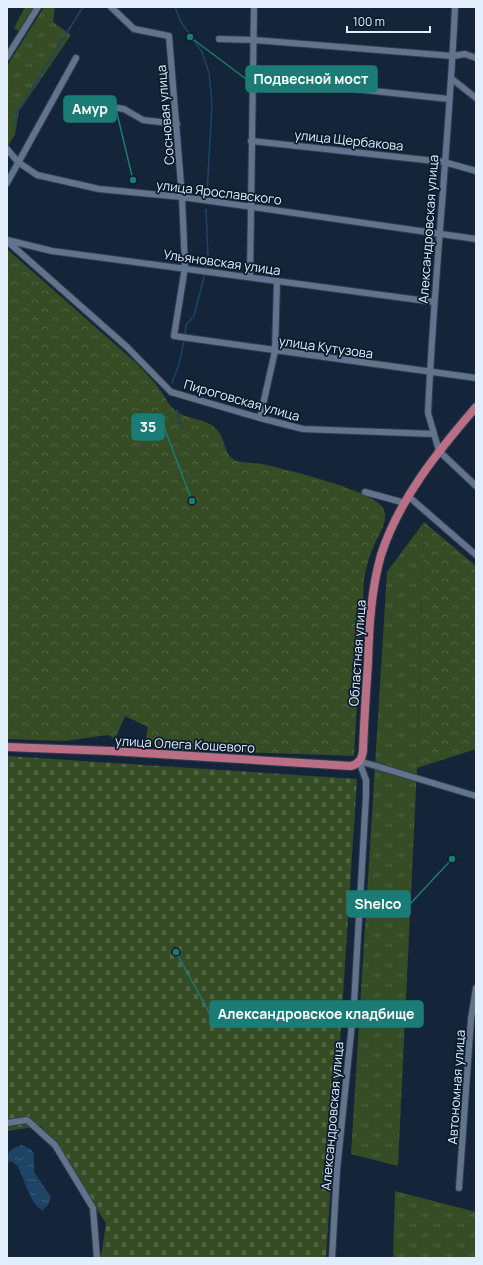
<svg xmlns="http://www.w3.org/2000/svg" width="483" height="1265" font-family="Manrope,sans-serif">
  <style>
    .grass { fill: url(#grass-tufts) }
    .forest { fill: url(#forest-crowns) }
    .cemetery { fill: url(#cemetery-stones) }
    .water { fill: url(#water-ripples) }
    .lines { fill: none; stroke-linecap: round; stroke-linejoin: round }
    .stream { stroke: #1d4464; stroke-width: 1.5 }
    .minor-casing { stroke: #333e50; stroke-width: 8 }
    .major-casing { stroke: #333e50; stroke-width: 10 }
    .minor { stroke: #61748c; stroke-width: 6 }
    .major { stroke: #bb6f85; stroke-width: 8 }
    .labels { text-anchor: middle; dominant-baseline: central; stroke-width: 3.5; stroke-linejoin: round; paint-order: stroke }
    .street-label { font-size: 13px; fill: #e3eefc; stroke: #0b1b2e }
    .leader { fill: none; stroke: #1a7c75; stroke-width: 1.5 }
    .callout-dot { fill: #1a7c75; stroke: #0b1b2e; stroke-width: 1.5 }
    .callout { fill: #1a7c75; stroke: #1a7c75; stroke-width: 1.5 }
    .callout-label { font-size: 14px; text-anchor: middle; font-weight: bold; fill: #fff }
  </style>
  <defs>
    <pattern id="grass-tufts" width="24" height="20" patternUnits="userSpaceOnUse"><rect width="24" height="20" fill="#354c24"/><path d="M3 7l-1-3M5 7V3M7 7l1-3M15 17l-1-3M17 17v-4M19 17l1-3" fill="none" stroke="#526645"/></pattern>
    <pattern id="forest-crowns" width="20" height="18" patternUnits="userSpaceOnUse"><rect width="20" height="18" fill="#354c24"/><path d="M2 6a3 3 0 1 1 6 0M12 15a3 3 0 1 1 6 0" fill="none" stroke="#526645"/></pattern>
    <pattern id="cemetery-stones" width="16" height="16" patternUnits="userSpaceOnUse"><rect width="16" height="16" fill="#354c24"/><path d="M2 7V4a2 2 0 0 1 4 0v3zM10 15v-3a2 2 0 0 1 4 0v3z" fill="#526645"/></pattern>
    <pattern id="water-ripples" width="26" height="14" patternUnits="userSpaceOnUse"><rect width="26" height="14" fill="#1d4464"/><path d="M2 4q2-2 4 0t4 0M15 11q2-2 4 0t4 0" fill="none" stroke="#3e5f7b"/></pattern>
  </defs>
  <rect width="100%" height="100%" fill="#142539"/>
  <path class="grass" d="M25,7h9l-15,24 -5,-3z
    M44,7h11l-2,15 18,13 -52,76 -4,23 -7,12 -1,-80z
    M424,522l-7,246 -19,398 -47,-12 36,-582z
    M395,1191l81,21v46h-83z"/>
  <path class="forest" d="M7,249l127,112c10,10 19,19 27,30 4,6 8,15 14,19 13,11 32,7 43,21 8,10 6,26 19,30 8,2 17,2 25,3 22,5 111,26 121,44 7,13 -6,29 -10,40 -5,11 -7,21 -9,32l-10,176 -196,-7 -12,-12 2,-10 -23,-11 -10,23 -7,-4 -43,6 -58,-2z
    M424,522l52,44v183l-59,19z"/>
  <path class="cemetery" d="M7,756l350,23 -31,479h-225l5,-35 -65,-97 -34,5z"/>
  <path class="water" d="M22,1145l10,5 2,5v17l17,25 -3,8 -5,5c-3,-1 -6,-3 -8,-6 -3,-4 -16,-34 -17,-38l-7,-5 -4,2c0,-11 4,-15 15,-18z"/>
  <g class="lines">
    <path class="stream" d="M175,7l6,15 21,30 7,21 3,31 -5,90
      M14,128l3,-16 66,-105
      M206,209l2,47 -2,12
      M185,335l1,-10 8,-9 11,-43
      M172,383l7,-19 5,-23
      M177,410l5,19"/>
    <g class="minor-casing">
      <path id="minor" d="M111,7l23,22 35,7 13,161 3,70 -11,69 302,42
        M455,7c-6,135 -21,270 -27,406l11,38 37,35
        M219,39l35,1 199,16 12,-2 11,4
        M7,57l31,-50
        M252,78l197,21
        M452,79l24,19
        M104,106l20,3 19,11 34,4
        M251,141l193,21 32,9
        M7,149l11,13 19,13 62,14 83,8 294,42
        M7,183l69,-125
        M7,240l45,11 382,51
        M7,241l120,106 44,45 89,26 43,11 131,5
        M250,276l4,-269
        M260,418l15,-67 2,-70
        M365,492l40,11
        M408,496l68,59
        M359,761l117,35
        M7,1123l20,-3 28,25 38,63 4,50
        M459,1188l12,-169 5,-31
        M332,1258l5,-88 17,-166 12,-208v-16l-7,-19"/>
    </g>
    <g class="major-casing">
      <path id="major" d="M7,747l104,4 240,15c8,-2 11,-7 12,-15 1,-29 3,-59 5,-88 1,-36 3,-73 13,-108 18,-56 57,-104 95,-148"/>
    </g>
    <use href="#minor" class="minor"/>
    <use href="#major" class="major"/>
  </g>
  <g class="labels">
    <g class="street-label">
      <text transform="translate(165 115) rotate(-95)">Сосновая улица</text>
      <text transform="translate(349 140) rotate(6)">улица Щербакова</text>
      <text transform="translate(219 192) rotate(7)">улица Ярославского</text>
      <text transform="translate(428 229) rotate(-86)">Александровская улица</text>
      <text transform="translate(222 262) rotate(8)">Ульяновская улица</text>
      <text transform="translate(326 347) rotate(8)">улица Кутузова</text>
      <text transform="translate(242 400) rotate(16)">Пироговская улица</text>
      <text transform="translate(357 653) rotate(-86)">Областная улица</text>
      <text transform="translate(185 744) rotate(3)">улица Олега Кошевого</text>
      <text transform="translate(456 1087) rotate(-86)">Автономная улица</text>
      <text transform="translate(332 1116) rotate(-85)">Александровская улица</text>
    </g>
  </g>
  <path class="leader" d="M190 37L246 79M133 180L116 109M192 501L164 427M452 859L410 904M176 952L210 1014"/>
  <g class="callout-dot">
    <circle cx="190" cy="37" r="4"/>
    <circle cx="133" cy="180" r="4"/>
    <circle cx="192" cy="501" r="4"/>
    <circle cx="452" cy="859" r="4"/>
    <circle cx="176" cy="952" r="4"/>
  </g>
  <g class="callout">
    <rect x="246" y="66" width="131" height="26" rx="4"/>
    <rect x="64" y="96" width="52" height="26" rx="4"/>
    <rect x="132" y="414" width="32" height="26" rx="4"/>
    <rect x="347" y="891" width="63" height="26" rx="4"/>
    <rect x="210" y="1001" width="213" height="26" rx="4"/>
  </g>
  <g class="callout-label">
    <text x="311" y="84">Подвесной мост</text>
    <text x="90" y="114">Амур</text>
    <text x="148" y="432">35</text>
    <text x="378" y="909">Shelco</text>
    <text x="316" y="1019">Александровское кладбище</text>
  </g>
  <rect width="483" height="1265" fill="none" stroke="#e3eefc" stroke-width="16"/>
  <path d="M347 26v6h83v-6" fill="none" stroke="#e3eefc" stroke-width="2"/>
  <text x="353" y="26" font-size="12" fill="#e3eefc" stroke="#0b1b2e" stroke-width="3" paint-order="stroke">100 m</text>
</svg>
